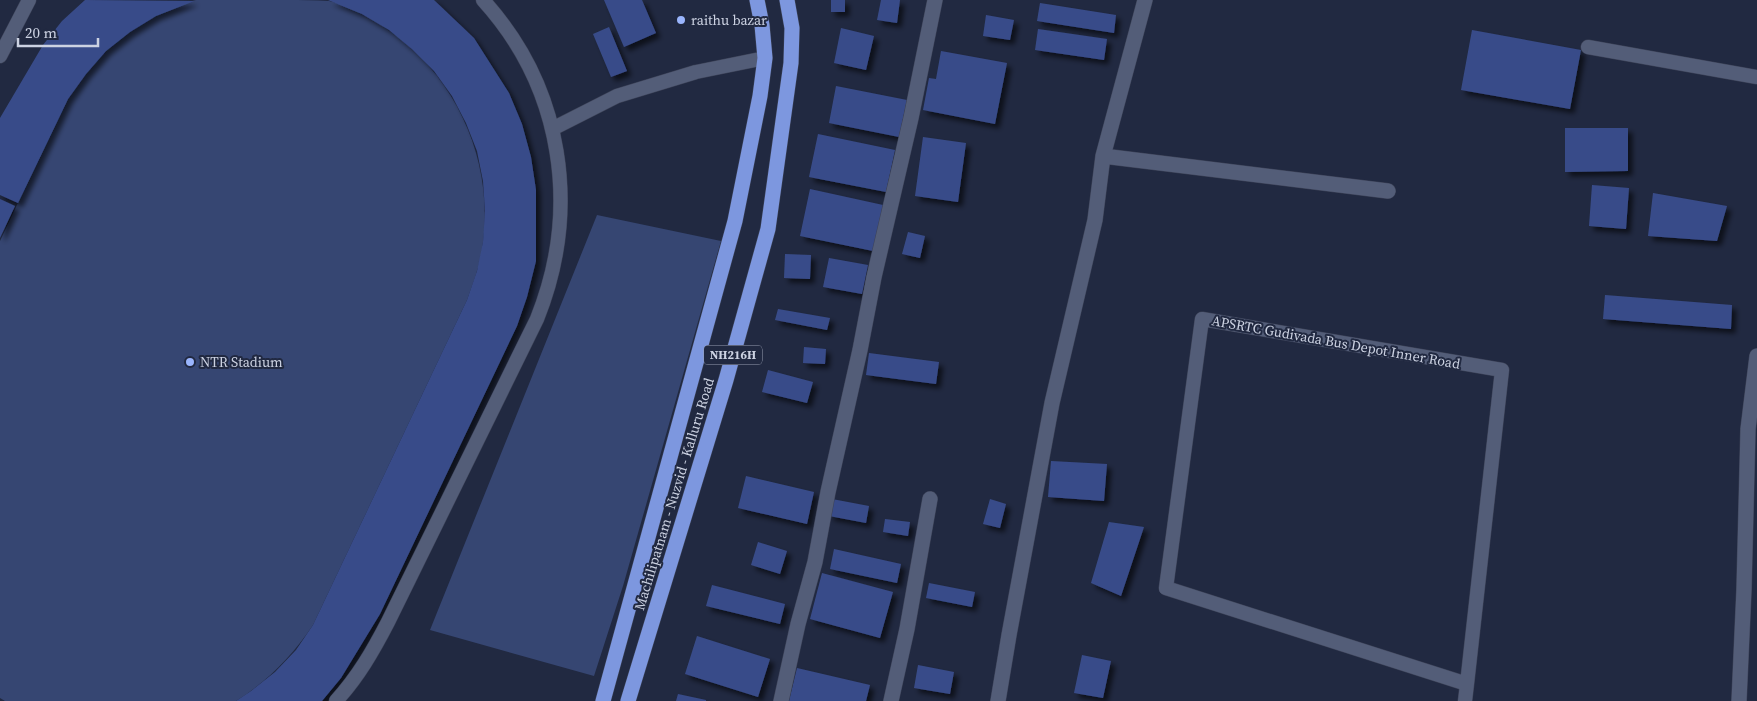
<svg xmlns="http://www.w3.org/2000/svg" width="1757" height="701" font-family="'Source Serif 4',serif">
  <style>
    .green { fill: #364672 }
    .building { fill: #394c89; filter: url(#shadow) }
    .lines { fill: none; stroke-linecap: round; stroke-linejoin: round }
    .lane-casing { stroke: #3d4358; stroke-width: 15 }
    .street-casing { stroke: #3d4358; stroke-width: 16 }
    .highway-casing { stroke: #3d4358; stroke-width: 16 }
    .lane { stroke: #535d78; stroke-width: 14 }
    .street { stroke: #535d78; stroke-width: 15 }
    .highway { stroke: #7d97df; stroke-width: 15 }
    .poi-dot { fill: #9ab5fd; stroke: #212941; stroke-width: 2 }
    .labels { text-anchor: middle; dominant-baseline: central; stroke-width: 4; stroke-linejoin: round; paint-order: stroke }
    .shield { fill: #212941; stroke: #999fb2; stroke-width: 1 }
    .shield-label { font-size: 12px; font-weight: bold; fill: #ccd2e2 }
    .poi-label { font-size: 14px; fill: #ccd2e2; stroke: #212941; text-anchor: start }
    .street-label { font-size: 14px; fill: #ccd2e2; stroke: #212941 }
  </style>
  <defs>
    <filter id="shadow"><feDropShadow dx="4.5" dy="4.5" stdDeviation="2.5" flood-color="#0009"/></filter>
  </defs>
  <rect width="100%" height="100%" fill="#212941"/>
  <path class="green" d="M196,0c30,0 61,0 91,0 13,0 29,0 42,1 26,6 52,23 73,39 59,48 91,126 81,202 -2,20 -9,39 -16,58l-154,325c-21,31 -45,56 -77,76h-231l-5,-3v-457l54,-115 14,-27 18,-25 20,-23 24,-19 26,-16 28,-13z
    M597,215l124,26 -98,345 -29,90 -164,-46z"/>
  <path class="building" d="M85,0l109,1 -38,15 -26,16 -24,19 -20,23 -18,25 -50,104 -18,-8v-77l43,-73 19,-24z
    M328,0h106l40,38 35,55 13,31 9,33 5,33v71l-9,36 -10,29 -137,288 -39,64 -19,23h-86l15,-10 24,-19 21,-22 17,-25 154,-325 10,-29 6,-29 2,-31 -2,-30 -6,-30 -11,-28 -14,-27 -18,-25 -22,-22 -23,-19 -27,-16z
    M604,0h38l14,33 -32,14z
    M831,0h14v12h-14z
    M881,0h19l-3,23 -20,-3z
    M1040,3l76,12 -2,18 -77,-12z
    M986,15l28,5 -4,20 -27,-4z
    M609,27l18,44 -16,6 -18,-43z
    M841,28l33,8 -8,34 -32,-7z
    M1038,29l69,10 -3,21 -69,-10z
    M1472,30l109,20 -11,59 -109,-19z
    M941,51l66,12 -12,61 -72,-14 6,-32 7,1z
    M836,86l71,14 -8,37 -70,-14z
    M1565,128h63v43l-63,1z
    M818,134l77,16 -9,42 -77,-15z
    M923,137l43,6 -8,59 -43,-6z
    M1592,185l37,3 -3,41 -37,-3z
    M810,189l73,16 -10,46 -73,-15z
    M1653,193l74,13 -10,35 -69,-5z
    M0,199l15,7 -15,32z
    M908,232l17,4 -5,22 -18,-4z
    M785,254l26,1 -1,24 -26,-1z
    M829,258l39,7 -6,29 -39,-7z
    M1605,295l127,10 -1,24 -128,-10z
    M778,309l52,9 -3,12 -52,-10z
    M804,347l22,2 -1,15 -22,-1z
    M869,353l70,9 -3,22 -70,-9z
    M768,370l45,12 -6,21 -45,-11z
    M1051,461l56,3 -3,37 -56,-4z
    M746,476l68,16 -7,32 -69,-16z
    M832,499l37,7 -3,17 -37,-7z
    M990,499l16,5 -6,24 -17,-4z
    M885,519l25,3 -2,14 -25,-4z
    M1109,522l35,5 -23,69 -30,-13z
    M758,542l29,9 -7,23 -29,-9z
    M834,549l67,15 -4,19 -67,-14z
    M822,573l71,19 -13,46 -70,-19z
    M929,583l46,9 -3,15 -46,-9z
    M712,585l73,19 -5,20 -74,-18z
    M697,636l73,23 -12,38 -73,-23z
    M1082,655l29,6 -8,37 -29,-5z
    M918,665l36,7 -4,22 -36,-6z
    M797,668l73,17 -4,16h-77z
    M678,694l28,6v1h-30z"/>
  <g class="lines">
    <g class="lane-casing">
      <path id="lane" d="M1588,47l169,30
        M0,56l29,-56
        M552,129l65,-33 79,-24 69,-14
        M336,701c22,-24 37,-50 52,-79l149,-303c44,-110 26,-231 -54,-319
        M1465,701l2,-17 35,-314 -300,-51 -36,269 301,96"/>
    </g>
    <g class="street-casing">
      <path id="street" d="M1103,156l285,35
        M781,701l17,-77 17,-62 13,-70 32,-142 14,-73 37,-159 24,-118
        M891,701l16,-72 23,-130
        M998,701l11,-66 43,-232 43,-183 8,-64 42,-156
        M1739,701l5,-112 4,-160 9,-73"/>
    </g>
    <g class="highway-casing">
      <path id="highway" d="M603,701l132,-480 25,-125 5,-38 -3,-33 -5,-25
        M628,701l98,-321 42,-151 23,-166 1,-35 -5,-28"/>
    </g>
    <use href="#lane" class="lane"/>
    <use href="#street" class="street"/>
    <use href="#highway" class="highway"/>
  </g>
  <g class="poi-dot">
    <circle cx="681" cy="20" r="5"/>
    <circle cx="190" cy="362" r="5"/>
  </g>
  <g class="labels">
    <rect class="shield" x="704" y="345.5" width="58" height="19" rx="4"/>
    <g class="shield-label">
      <text x="733" y="355">NH216H</text>
    </g>
    <g class="poi-label">
      <text x="691" y="20">raithu bazar</text>
      <text x="200" y="362">NTR Stadium</text>
    </g>
    <g class="street-label">
      <text transform="translate(1336 342) rotate(10)">APSRTC Gudivada Bus Depot Inner Road</text>
      <text transform="translate(674 494) rotate(-73)">Machilipatnam - Nuzvid - Kalluru Road</text>
    </g>
  </g>
  <path d="M18 38v8h80v-8" fill="none" stroke="#ccd2e2" stroke-width="2.5"/>
  <text x="25" y="38" font-size="15" fill="#ccd2e2" stroke="#212941" stroke-width="4" paint-order="stroke">20 m</text>
</svg>
